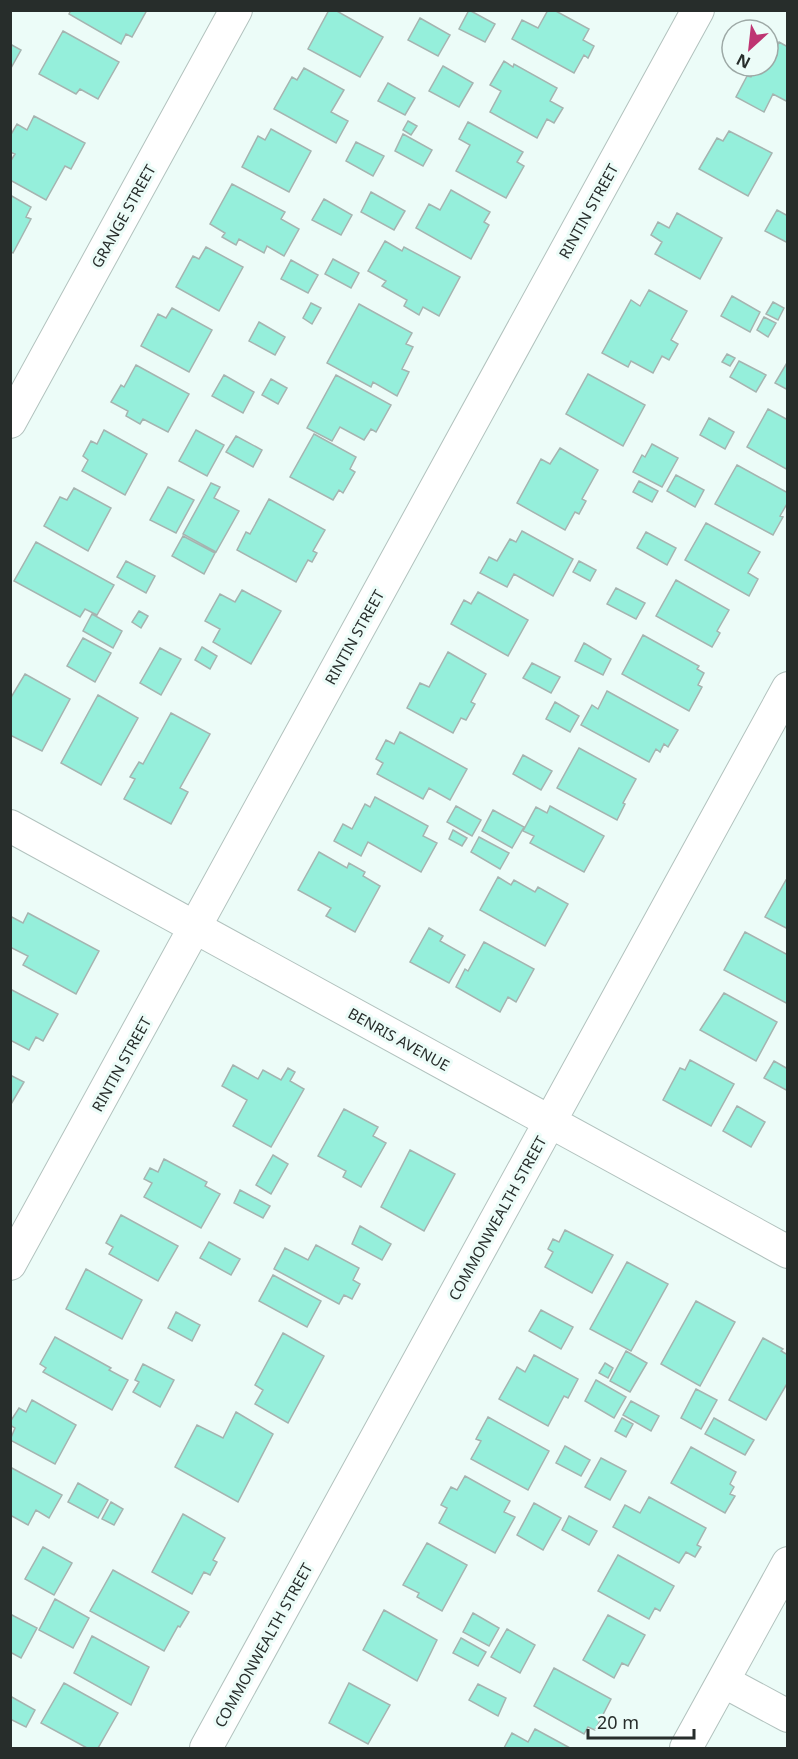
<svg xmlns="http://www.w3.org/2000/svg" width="798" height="1759" font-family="'Noto Sans',sans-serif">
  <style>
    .building { fill: #95efdb; stroke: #a5b4b0; stroke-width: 1.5 }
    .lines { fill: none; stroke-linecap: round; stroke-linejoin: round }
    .street-casing { stroke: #b2c2be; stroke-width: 34 }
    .street { stroke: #fff; stroke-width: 32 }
    .labels { text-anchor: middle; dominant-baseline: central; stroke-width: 6; stroke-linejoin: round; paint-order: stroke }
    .street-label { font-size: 15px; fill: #272d2b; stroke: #ecfcf8 }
  </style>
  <rect width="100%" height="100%" fill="#ecfcf8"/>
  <path class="building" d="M71,10h76l-15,27 -6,-3 -5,10 -52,-30z
    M329,10h6l48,27 -23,40 -52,-28z
    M469,10l26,14 -10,18 -26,-13z
    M548,10h6l35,19 -6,11 11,6 -6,12 -4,-3 -10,18 -62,-34 10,-19 16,8z
    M420,18l30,17 -12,21 -30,-16z
    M63,31l56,31 -21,37 -18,-10 -4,5 -37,-20z
    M779,42l9,5v55l-15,-8 -9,18 -28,-15 11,-21 4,1 6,-11h11v-16l5,3z
    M10,44l11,6 -10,18h-1z
    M504,61l9,6 1,-3 43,24 -7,13 13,7 -9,15 -7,-4 -10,19 -47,-26 11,-21 -11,-6z
    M443,66l30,17 -14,24 -30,-16z
    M304,68l40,22 -13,22 17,9 -12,22 -62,-34 18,-32 5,3z
    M388,83l27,15 -10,17 -27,-14z
    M34,116l51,27 -14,26 -6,-3 -19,34 -36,-20v-18l5,-8 -5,-2v-16l7,-12 10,6z
    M408,121l9,5 -6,9 -8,-5z
    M468,122l55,30 -6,10 7,4 -18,32 -50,-27 14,-26 -11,-6z
    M271,129l40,22 -22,41 -47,-25 16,-31 7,4z
    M729,131l43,22 -24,43 -49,-27 18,-31 6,3z
    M403,134l29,16 -9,16 -28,-15z
    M356,142l28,14 -11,20 -27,-15z
    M232,184l53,28 -4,7 18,10 -15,27 -17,-10 -3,7 -25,-14 -3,6 -14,-8 3,-4 -15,-9z
    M451,190l39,22 -6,10 5,3 -18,34 -55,-31 13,-24 11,6z
    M371,192l34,19 -11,19 -33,-18z
    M10,195l21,12 -5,10 5,2 -18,34 -3,-2z
    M324,199l28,16 -11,20 -29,-15z
    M777,210l11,6v27l-23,-12z
    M677,213l45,25 -22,41 -45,-25 7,-12 -11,-7 7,-13 11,6z
    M385,241l17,10 2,-4 56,30 -21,39 -16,-9 -4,8 -15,-9 3,-6 -25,-14 4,-5 -18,-10z
    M206,247l37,20 -24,44 -43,-24 17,-31 6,3z
    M333,259l26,14 -8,15 -26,-14z
    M291,260l27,15 -10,18 -27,-14z
    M649,290l38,21 -16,29 7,4 -9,16 -7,-4 -9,17 -22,-12 -3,6 -26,-14 29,-53 9,6z
    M732,296l28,16 -10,20 -29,-16z
    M773,302l11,6 -6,12 -12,-6z
    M311,303l10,5 -9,16 -9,-6z
    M359,304l53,29 -6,11 7,3 -11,22 7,3 -12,24 -24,-14 -2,5 -44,-24z
    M172,308l40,22 -23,42 -48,-26 17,-32 8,4z
    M764,317l12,6 -8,14 -11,-7z
    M259,322l26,15 -10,18 -26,-14z
    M727,354l8,4 -5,8 -8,-4z
    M739,361l27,14 -10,17 -26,-15z
    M788,361v29l-13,-7z
    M136,365l53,29 -21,38 -25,-13 -3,5 -14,-8 2,-5 -17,-9 10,-17 3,2z
    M588,374l57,31 -22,41 -57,-32z
    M224,375l30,17 -11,21 -31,-17z
    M336,375l55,30 -15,27 -5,-3 -7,11 -24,-13 -8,14 -25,-13z
    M271,379l16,9 -9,16 -16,-9z
    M768,409l20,11v50l-41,-23z
    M709,418l25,14 -9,17 -25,-14z
    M104,430l43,24 -22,41 -43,-24 6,-11 -5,-4 8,-15 6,3z
    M196,430l28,15 -17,31 -28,-15z
    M314,434l42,23 -6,12 5,3 -12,21 -4,-3 -6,10 -43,-23z
    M236,436l26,14 -9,17 -27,-15z
    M652,444l26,14 -16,29 -29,-15 9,-17 3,2z
    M560,448l38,22 -16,29 4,2 -7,13 -4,-2 -10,18 -48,-27 24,-44 9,5z
    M737,465l51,28v9l-8,14 3,1 -10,18 -58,-31z
    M676,475l28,15 -9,17 -28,-16z
    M639,481l19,10 -6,11 -19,-10z
    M211,483l9,4 -6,11 25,13 -23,41 -33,-18z
    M168,487l26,13 -18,33 -26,-13z
    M74,488l37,20 -23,43 -44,-25 16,-29 7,3z
    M269,499l56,31 -12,21 4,2 -5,9 -4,-2 -12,22 -59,-32 9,-18 4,2z
    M706,523l54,29 -12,21 10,6 -9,17 -64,-36z
    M522,531l51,28 -20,37 -39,-22 -7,13 -27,-14 9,-16 8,4 13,-22 6,3z
    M646,532l30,16 -9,17 -30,-17z
    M183,536l32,17 -11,21 -32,-18z
    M36,542l78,43 -17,30 -12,-6 -5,8 -66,-36z
    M126,561l29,15 -9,17 -29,-16z
    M579,561l17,9 -6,11 -17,-9z
    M676,580l53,30 -12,21 3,2 -8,14 -56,-31z
    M616,588l29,15 -9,16 -29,-15z
    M242,590l39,21 -30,53 -38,-22 7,-13 -15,-8 15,-27 15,8z
    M478,592l50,28 -20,36 -57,-32 13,-24 7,4z
    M139,611l9,5 -7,12 -9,-6z
    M92,614l30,17 -9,17 -30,-17z
    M643,635l56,31 -2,3 7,4 -6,12 4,2 -13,24 -67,-37z
    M83,638l28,15 -16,29 -28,-16z
    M584,643l27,16 -8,16 -28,-14z
    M202,647l15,9 -7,13 -15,-9z
    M160,648l21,11 -20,36 -21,-12z
    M448,652l38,22 -15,28 4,2 -9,16 -5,-2 -8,15 -46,-25 13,-25 9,4z
    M532,663l28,14 -9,16 -28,-15z
    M25,674l45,25 -28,52 -32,-16v-36z
    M607,691l71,39 -10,17 -4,-3 -4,8 -4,-3 -7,13 -68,-37 11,-20 6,4z
    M98,695l40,23 -37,67 -40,-22z
    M555,702l24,14 -9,16 -24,-13z
    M171,713l39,21 -30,54 8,4 -17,32 -47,-25 11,-20 -5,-2 9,-15 4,2z
    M400,732l67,37 -17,31 -21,-12 -6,11 -46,-25 6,-11 -7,-4 10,-19 8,4z
    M579,748l57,31 -13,24 2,1 -8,16 -60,-32z
    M523,755l29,16 -11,19 -28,-16z
    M375,797l53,29 -5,10 14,7 -16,29 -53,-30 -7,14 -27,-15 9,-17 9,5 13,-25 5,3z
    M456,806l25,14 -9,16 -25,-14z
    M550,806l54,30 -20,36 -54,-29 4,-7 -11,-5 13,-24 11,6z
    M493,810l31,17 -12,21 -30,-17z
    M453,830l14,8 -5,8 -13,-7z
    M479,837l30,16 -9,16 -29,-17z
    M319,852l28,16 2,-5 16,9 -2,4 17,10 -25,46 -29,-16 5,-8 -33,-18z
    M498,877l13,8 3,-5 21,12 3,-5 30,17 -23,42 -65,-36z
    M786,880l2,1v48l-23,-12z
    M28,913l71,38 -23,43 -53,-29 5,-9 -18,-9v-31l13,7z
    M429,928l14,8 -3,5 25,14 -16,28 -39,-21z
    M745,932l43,23v49l-64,-34z
    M484,942l50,27 -18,33 -8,-5 -8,15 -44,-25 9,-18 3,2z
    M10,989l48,25 -15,27 -7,-4 -7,13 -19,-10z
    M724,993l53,29 -21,39 -56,-31z
    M690,1060l44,24 -23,42 -48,-26 17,-32 5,2z
    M774,1061l14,8v22l-24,-13z
    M233,1065l25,14 5,-9 18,10 7,-12 7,4 -5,9 14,8 -33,58 -38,-21 14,-26 -25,-14z
    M10,1075l14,7 -14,24z
    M737,1106l28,16 -14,25 -28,-16z
    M344,1109l34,18 -5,9 13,7 -25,44 -18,-10 3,-6 -28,-15z
    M410,1150l45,24 -31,57 -43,-24z
    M273,1155l15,9 -17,30 -15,-9z
    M164,1159l43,23 -2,4 15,8 -19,34 -57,-31 8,-14 -8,-4 6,-11 8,4z
    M240,1190l30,16 -7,12 -29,-15z
    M121,1215l57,31 -20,35 -49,-27 4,-7 -7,-4z
    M360,1226l31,18 -9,16 -30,-16z
    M565,1230l48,25 -21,38 -47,-26 8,-15 -5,-3 5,-10 6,3z
    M209,1242l31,17 -9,16 -31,-17z
    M316,1245l43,23 -6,12 7,4 -8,15 -8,-4 -5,9 -65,-35 11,-21 23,12z
    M627,1262l41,22 -37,67 -41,-22z
    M86,1269l56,31 -20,39 -56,-30z
    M273,1275l48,26 -14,26 -48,-26z
    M696,1301l39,21 -35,64 -39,-22z
    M541,1310l32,17 -12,22 -32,-18z
    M176,1312l24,13 -8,16 -24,-13z
    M283,1333l41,23 -36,67 -33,-19 8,-14 -8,-5z
    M55,1337l56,31 -2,2 19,10 -16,30 -69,-38 3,-4 -6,-4z
    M763,1338l20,11 -2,2 7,4v27l-22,38 -37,-20z
    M626,1351l21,12 -17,29 -20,-11z
    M534,1355l44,24 -10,19 -4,-2 -16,30 -49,-27 18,-32 8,5z
    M605,1363l8,5 -5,10 -9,-5z
    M143,1364l31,16 -14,27 -27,-15 6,-10 -4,-2z
    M596,1380l30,17 -12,21 -29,-17z
    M696,1389l21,11 -16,29 -20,-11z
    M32,1400l44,25 -21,39 -45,-24 5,-12 -5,-3v-3l9,-14 7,4z
    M631,1401l28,15 -8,15 -28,-16z
    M236,1412l37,22 -35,68 -63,-35 22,-42 26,13z
    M488,1417l61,34 -21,39 -57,-31 10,-18 -5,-2z
    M622,1418l11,6 -7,13 -11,-6z
    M714,1418l40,22 -9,15 -40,-21z
    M565,1446l25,14 -9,16 -25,-13z
    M691,1447l45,25 -6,12 4,3 -4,7 5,2 -10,17 -54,-30z
    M601,1458l25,13 -16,29 -25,-13z
    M10,1467l52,28 -13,23 -13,-8 -8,15 -18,-10z
    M465,1476l45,25 -6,11 11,5 -20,36 -56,-30 8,-15 -6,-3 10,-18 6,3z
    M78,1483l30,17 -10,18 -30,-16z
    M649,1497l57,31 -9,17 4,2 -6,10 -9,-5 -7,11 -66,-36 12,-22 15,8z
    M111,1502l12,7 -9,16 -12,-6z
    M534,1503l27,15 -18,32 -26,-15z
    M183,1514l42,24 -12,22 4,2 -7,13 -6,-3 -12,22 -40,-22z
    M569,1516l28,15 -8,14 -27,-15z
    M427,1543l40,22 -25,46 -25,-14 2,-4 -16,-8z
    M43,1547l29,16 -18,32 -29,-16z
    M618,1555l56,31 -14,25 -5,-3 -6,11 -51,-28z
    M113,1570l76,42 -9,15 -2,-1 -14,25 -74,-40z
    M55,1599l34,19 -16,30 -34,-18z
    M384,1610l53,30 -20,41 -54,-31z
    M473,1613l26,15 -10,18 -26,-14z
    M10,1614l27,14 -16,30 -11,-6z
    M608,1615l37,20 -17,31 -6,-3 -8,15 -31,-18z
    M507,1629l28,16 -15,28 -29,-16z
    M92,1636l57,31 -18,38 -57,-32z
    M461,1638l25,14 -8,14 -25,-13z
    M554,1668l57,31 -16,31 -7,-3 -4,7 -50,-28z
    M64,1683l54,30 -20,35h-11l-46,-25z
    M349,1683l41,22 -22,39 -39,-21z
    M478,1684l28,14 -8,18 -29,-16z
    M10,1696l25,14 -9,17 -16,-8z
    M535,1729l35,19h-66l8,-15 16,9z"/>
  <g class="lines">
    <g class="street-casing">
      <path id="street" d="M10,422l226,-412
        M10,826l778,426
        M10,1264l688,-1254
        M723,1681l65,35
        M206,1748l582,-1060
        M686,1748l102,-185"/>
    </g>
    <use href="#street" class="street"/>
  </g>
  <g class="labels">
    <g class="street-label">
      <text transform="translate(588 211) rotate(-61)">RINTIN STREET</text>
      <text transform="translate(123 216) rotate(-61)">GRANGE STREET</text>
      <text transform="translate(354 637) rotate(-61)">RINTIN STREET</text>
      <text transform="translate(399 1039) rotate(29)">BENRIS AVENUE</text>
      <text transform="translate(121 1064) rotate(-61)">RINTIN STREET</text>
      <text transform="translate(497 1218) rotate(-61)">COMMONWEALTH STREET</text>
      <text transform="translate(263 1645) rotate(-61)">COMMONWEALTH STREET</text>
    </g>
  </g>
  <rect width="798" height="1759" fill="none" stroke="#272d2b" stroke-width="24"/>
  <g transform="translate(750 48) rotate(207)"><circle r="28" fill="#ecfcf8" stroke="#9da9a6" stroke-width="1.5"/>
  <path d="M0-4.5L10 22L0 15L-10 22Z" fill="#be3572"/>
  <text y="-9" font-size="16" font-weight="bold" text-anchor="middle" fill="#272d2b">N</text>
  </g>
  <path d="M588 1729v9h106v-9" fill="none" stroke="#272d2b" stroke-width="3"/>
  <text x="597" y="1729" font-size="18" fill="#272d2b" stroke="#ecfcf8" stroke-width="4.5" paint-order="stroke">20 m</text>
</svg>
